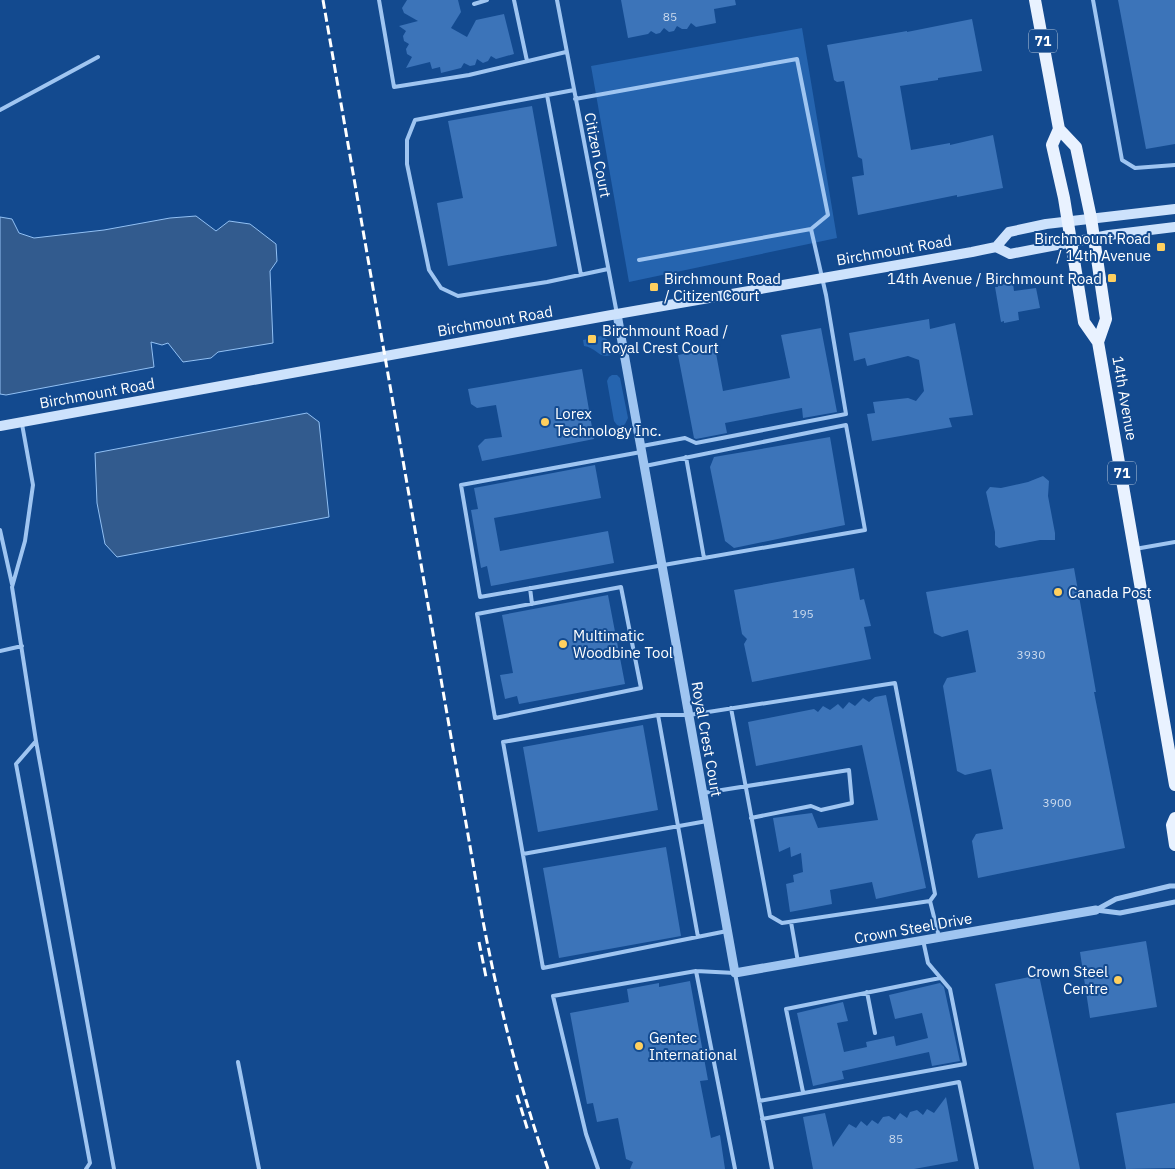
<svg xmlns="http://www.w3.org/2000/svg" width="1175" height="1169" font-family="'IBM Plex Sans',sans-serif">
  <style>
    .green { fill: #2564af }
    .water { fill: #325b8e; stroke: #91c0f4 }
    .building { fill: #3c74b9 }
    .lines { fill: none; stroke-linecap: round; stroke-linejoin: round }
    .service { stroke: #9fc5f1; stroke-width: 4 }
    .minor { stroke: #9fc5f1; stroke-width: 5 }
    .tertiary { stroke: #9fc5f1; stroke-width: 9 }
    .secondary { stroke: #cde2fc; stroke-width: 10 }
    .primary { stroke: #e9f2ff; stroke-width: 12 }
    .rail { stroke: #fff; stroke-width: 3; stroke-dasharray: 9 4; stroke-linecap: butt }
    .poi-dot { fill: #ffd05f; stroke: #134a8f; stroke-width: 2 }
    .labels { text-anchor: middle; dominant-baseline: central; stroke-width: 4; stroke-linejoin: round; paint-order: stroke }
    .number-label { font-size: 12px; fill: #cedcee }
    .shield { fill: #134a8f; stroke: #b8c9dd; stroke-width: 1 }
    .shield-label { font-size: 14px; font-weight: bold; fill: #fff }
    .street-label { font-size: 15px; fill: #fff; stroke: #134a8f }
    .poi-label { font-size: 15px; fill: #fff; stroke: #134a8f; text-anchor: start }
  </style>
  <rect width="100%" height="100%" fill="#134a8f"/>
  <path class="green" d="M802,28l35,210 -208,44 -38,-216z
    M601,336c8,4 12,8 14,17 -15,9 -17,-5 -31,-7l-1,-6z
    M612,375h5l3,3 8,40 -3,6 -3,3 -5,-2 -3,-4 -7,-40 2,-4z"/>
  <path class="water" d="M196,216l20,15 13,-10 21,3 26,20 1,17 -7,10 3,72 -55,9 -7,6 -28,4 -15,-19 -6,2 -11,-3 3,25 -148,28 -6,-1v-177l12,2 7,14 15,5 70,-8 66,-12z
    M307,413l12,9 10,95 -212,40 -12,-13 -8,-41 -2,-50z"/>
  <path class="building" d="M407,0h51l3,12 -10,16 16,9 9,-17 28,-6 10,40 -18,5 -5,-3 -3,5 -5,2 -6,-4 -2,6 -5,1 -6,-3 -3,5 -20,5 -1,-6 -8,2 -2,-7 -24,6 6,-11 -5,-3 -1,-5 3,-5 -5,-3 -1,-5 3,-5 -7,-5 19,-5 -14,-8 -2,-5z
    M621,0h114l1,5 -22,4 2,14 -20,4 -5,-4 -4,6h-5l-5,-3 -3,5 -5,1 -5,-4 -4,5 -4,1 -5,-3 -3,3 -20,4z
    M1118,0h57v144l-29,5z
    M972,19l10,52 -44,7v2l-38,6 11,64 39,-7v2l43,-10 10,53 -46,9v-2l-99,20 -6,-38 12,-2 -2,-16 -4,-2 -14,-76 -7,1 -3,-2 -7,-35 80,-14v1z
    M532,106l25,140 -109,20 -11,-63 26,-5 -15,-77z
    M1009,284h4l1,7 22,-3 4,20 -22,4 1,8 -15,3v-2l-3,1 -6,-35h3v-2z
    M929,319l1,10 25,-6 18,92 -24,3 3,9 -80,14 -5,-27 8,-1 -2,-11 35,-4 8,3 8,-10 -5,-31 -11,-4 -41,10 -2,-8 -11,3 -5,-28z
    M821,328l16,84 -34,6 -1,-10 -77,15 2,10 -31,6 -2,-1 -16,-83 37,-7 8,43 67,-13 -9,-43z
    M582,369l12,70 -112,22 -4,-15 7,-7 17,-2 -6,-32 -19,3 -6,-4 -3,-15z
    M830,437l15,88 -111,23 -9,-7 -15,-74 4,-10z
    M595,465l6,33 -107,20 6,33 108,-20 6,32 -123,23 -4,-20 -6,2 -10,-58 7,-1 -4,-21z
    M1043,476l6,5 -1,15 7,37v7h-15l-41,8 -4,-3v-13l-9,-40 4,-5 11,1 27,-6z
    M854,568l6,32 4,-1 7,27 -7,1 7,32 -119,23 -8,-38 3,-5 -5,-5 -8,-44z
    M1074,568l22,124h-2l31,156 -147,30 -6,-37 4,-7 27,-5 -12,-60 -26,6 -8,-4 -14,-85 4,-8 29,-6 -8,-42 -26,7 -8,-4 -8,-41z
    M608,595l17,89 -106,20 -2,-8 -12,3 -5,-24 13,-2 -11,-58z
    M886,695l40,193 -50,11 -4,-17 -42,8 2,14 -42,8 -4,-28 8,-2 -1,-7 10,-3 -2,-19 -10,4 -1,-10 -11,5 -6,-34 39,-5 6,15 60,-8 -16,-75 -106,21 -8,-44 66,-13 4,3 5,-6 7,4 8,-6 5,5 6,-7 6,4 8,-8 6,4 6,-5z
    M643,725l15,85 -120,22 -15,-85z
    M666,847l15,89 -122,22 -16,-90z
    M1146,941l11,66 -67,11 -10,-66z
    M1039,975l41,194h-46l-39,-185z
    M690,981l18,99 -8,1 11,57 9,-3 5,34h-95l3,-7 -7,-3 -8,-41 -21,4 -4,-19 -6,1 -17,-91 59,-11 -2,-13 32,-6v4z
    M940,983l4,4 16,74 -28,5 -3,-14 -87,19 2,8 -31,7 -16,-73 46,-11 5,19 -11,2 7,29 23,-5 -1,-5 28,-6 2,10 32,-8 -6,-25 -27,6 -6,-24z
    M946,1097l12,64 -44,8h-101l-10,-52 22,-4 8,34 16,-23 7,4 5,-7 6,5 5,-6 6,4 5,-7 6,-1 6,4 5,-7 7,5 3,-6 7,-2 6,5 4,-6 7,4z
    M1175,1103v65l-49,1 -10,-56z"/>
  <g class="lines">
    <path class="service" d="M379,0l15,87 75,-12 97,-23
      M514,0l13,61
      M557,0l60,314
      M1093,0l29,160 13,8 40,-3
      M474,4l13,-4
      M574,90l-159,30 -8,20v24l22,106 12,18 17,8 89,-14 61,-13
      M547,95l34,180
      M575,99l222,-40 31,156 -17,14
      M0,110l98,-53
      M639,260l172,-31 15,66 20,119 -150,29 -11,-5 -43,8
      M22,424l11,61 -8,56 -13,46 24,154 78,428
      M641,452l-180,33 19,112 385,-67 -19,-105 -201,41
      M686,457l18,101
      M0,530l12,54
      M1135,549l40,-7
      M621,587l20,101 -146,30 -18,-104z
      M530,588l2,16
      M0,651l22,-5
      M731,708l39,208 12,7 148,-22 9,36
      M658,715h31l206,-32 40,211 -5,7
      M36,741l-20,23 74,399 -4,6
      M703,793l146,-23 3,33 -31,7 -10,-4 -60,12
      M523,854l184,-33
      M791,922l7,40
      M698,937l-40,-222 -155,27 40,226 184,-37
      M696,971l39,2 37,196
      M867,992l8,41
      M238,1062l21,107
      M803,1092l-17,-83 154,-31
      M759,1101l206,-37 -15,-75 -22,-26 -5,-23
      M762,1119l197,-37 18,87
      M598,1169l-12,-35 -33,-138 143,-25 39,198"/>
    <path class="minor" d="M1096,910l20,-11 54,-13h5
      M1096,910l24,3 55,-11"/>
    <path class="tertiary" d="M617,314l118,659 361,-63"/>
    <path class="secondary" d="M996,247l14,7 99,-19 66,-8
      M0,426l617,-112 355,-62 24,-5 13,-15 37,-8 129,-15"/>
    <path class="primary" d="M1035,0l24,129 17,18 15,71 15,101 -8,23
      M1059,129l-7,16 12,53 20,124 14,20 77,443
      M1175,818l-3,7 3,20"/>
    <path class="rail" d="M323,0l160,921c16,84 37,167 65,248
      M479,942l7,35
      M517,1095l11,36"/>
  </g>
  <g class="poi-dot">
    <rect x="1156" y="242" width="10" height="10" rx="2.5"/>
    <rect x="1107" y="273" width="10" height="10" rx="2.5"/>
    <rect x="649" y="282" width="10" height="10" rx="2.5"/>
    <rect x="587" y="334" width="10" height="10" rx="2.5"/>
    <circle cx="545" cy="422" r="5"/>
    <circle cx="1058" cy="592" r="5"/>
    <circle cx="563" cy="644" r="5"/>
    <circle cx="1118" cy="980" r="5"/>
    <circle cx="639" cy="1046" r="5"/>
  </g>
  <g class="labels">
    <g class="number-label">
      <text x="670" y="16">85</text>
      <text x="803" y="613">195</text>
      <text x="1031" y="654">3930</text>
      <text x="1057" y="802">3900</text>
      <text x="896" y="1138">85</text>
    </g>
    <g class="shield">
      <rect x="1029" y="29.5" width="28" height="23" rx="4"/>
      <rect x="1108" y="461.5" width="28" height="23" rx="4"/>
    </g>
    <g class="shield-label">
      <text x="1043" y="41">71</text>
      <text x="1122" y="473">71</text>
    </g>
    <g class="street-label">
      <text transform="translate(598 155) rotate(79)">Citizen Court</text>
      <text transform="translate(894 250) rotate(-10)">Birchmount Road</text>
      <text transform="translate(495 321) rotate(-10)">Birchmount Road</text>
      <text transform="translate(97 393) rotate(-10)">Birchmount Road</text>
      <text transform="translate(1125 398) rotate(80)">14th Avenue</text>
      <text transform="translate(707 739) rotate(80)">Royal Crest Court</text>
      <text transform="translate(913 928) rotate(-10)">Crown Steel Drive</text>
    </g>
    <g class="poi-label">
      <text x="1151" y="238" text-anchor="end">Birchmount Road<tspan x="1151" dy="17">/ 14th Avenue</tspan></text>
      <text x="664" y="278">Birchmount Road<tspan x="664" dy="17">/ Citizen Court</tspan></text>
      <text x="1102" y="278" text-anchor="end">14th Avenue / Birchmount Road</text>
      <text x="602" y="330">Birchmount Road /<tspan x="602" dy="17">Royal Crest Court</tspan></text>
      <text x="555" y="413">Lorex<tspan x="555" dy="17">Technology Inc.</tspan></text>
      <text x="1068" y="592">Canada Post</text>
      <text x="573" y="635">Multimatic<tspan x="573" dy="17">Woodbine Tool</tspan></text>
      <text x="1108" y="971" text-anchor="end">Crown Steel<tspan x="1108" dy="17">Centre</tspan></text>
      <text x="649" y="1037">Gentec<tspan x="649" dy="17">International</tspan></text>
    </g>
  </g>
</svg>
